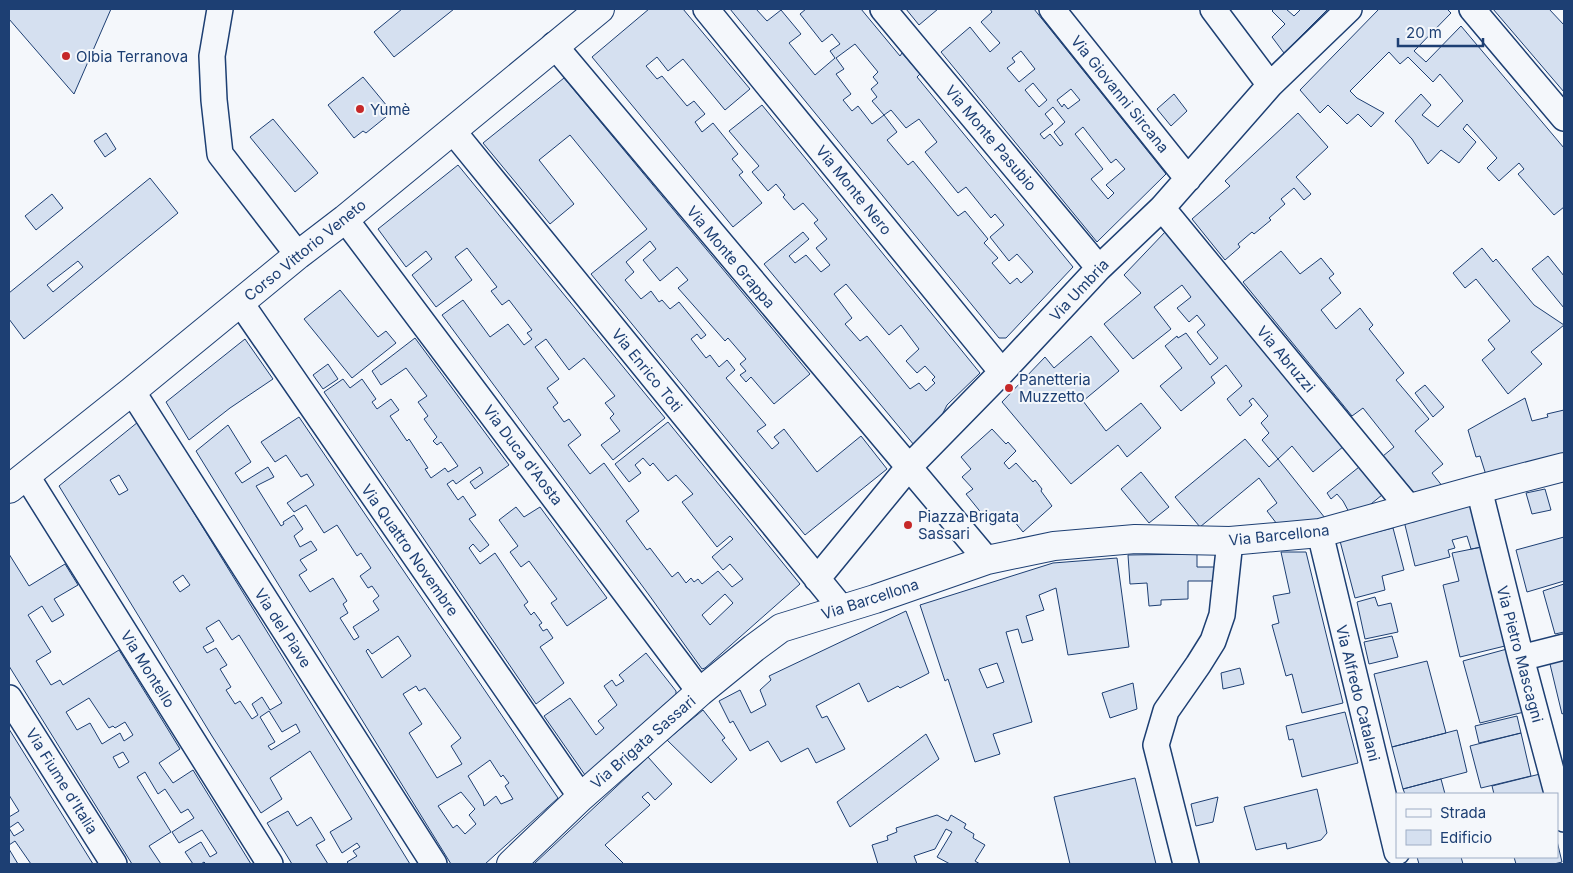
<svg xmlns="http://www.w3.org/2000/svg" width="1573" height="873" font-family="Inter,sans-serif">
  <style>
    .building { fill: #d5e0f0; stroke: #1d3f73; fill-rule: evenodd }
    .lines { fill: none; stroke-linecap: round; stroke-linejoin: round }
    .street-casing { stroke: #1d3f73; stroke-width: 28 }
    .secondary-casing { stroke: #1d3f73; stroke-width: 30 }
    .street { stroke: #f4f7fb; stroke-width: 25 }
    .secondary { stroke: #f4f7fb; stroke-width: 28 }
    .poi-dot { fill: #c62828; stroke: #f4f7fb; stroke-width: 2 }
    .labels { text-anchor: middle; dominant-baseline: central; stroke-width: 4; stroke-linejoin: round; paint-order: stroke }
    .poi-label { font-size: 15px; fill: #1d3f73; stroke: #f4f7fb; text-anchor: start }
    .street-label { font-size: 15px; fill: #1d3f73; stroke: #f4f7fb }
  </style>
  <rect width="100%" height="100%" fill="#f4f7fb"/>
  <path class="building" d="M9,9h102l-37,85 -65,-75z
    M402,9h52l-60,48 -20,-25z
    M649,9h34l67,80 -25,21 -42,-51 -15,12 -11,-14 -11,9 11,13 5,-3 25,30 7,-5 11,13 -10,8 7,10 11,-9 25,31 -6,5 11,13 -4,3 23,28 -29,24 -141,-170z
    M730,9h26l11,12 14,-11 20,24 -12,9 26,32 20,-17 -5,-7 10,-7 -8,-10 -10,8 -22,-28 6,-5h55l39,47 2,-3 18,21 -3,3 156,190 -67,71h-7zM855,44l23,28 -5,5 5,6 -7,6 6,8 -5,4 12,14 -12,9 -14,-18 -6,5 -9,-11 8,-6 -15,-20 8,-5 -8,-11zM891,110l15,18 13,-9 18,23 -12,10 33,41 8,-6 25,31 4,-4 9,11 -14,12 19,24 8,-7 16,18 -12,11 -4,-5 -7,6 -18,-21 6,-5 -14,-15 4,-4 -23,-28 -7,5 -45,-55 -5,4 -21,-25 10,-8 -13,-17z
    M906,9h32l-19,16z
    M990,9h44l132,165 -69,68 -156,-190 29,-25 20,25 10,-9 -19,-21 11,-10zM1021,51l14,18 -16,13 -12,-14 8,-6 -3,-4zM1033,83l14,17 -8,7 -14,-17zM1071,89l9,11 -12,9 -4,-5 -2,3 -5,-7zM1053,107l12,15 -11,10 9,12 -3,2 -10,-12 -6,5 -4,-5 13,-10 -8,-10zM1083,127l28,36 5,-4 9,10 -19,16 8,8 -6,6 -17,-20 12,-10 -28,-35z
    M1274,9h12l8,7 7,-7h27l-44,44 -12,-16 13,-13 -13,-13z
    M1379,9h68l4,4 -37,38 12,11 35,-36 103,122v59l-10,8 -36,-41 6,-5 -5,-6 -20,18 -12,-13 10,-10 -30,-34 -4,5 13,13 -17,21 -18,-13 -13,14 -16,-25 -17,-18 26,-27 10,11 -9,10 16,12 25,-26 -23,-27 -7,8 -25,-25 -8,7 -11,-12 -39,39 7,7 27,15 -13,14 -13,-13 -11,10 -19,-19 -8,8 -20,-23z
    M1493,9h56l15,16v67z
    M363,77l29,35 -26,21 -3,-2 -9,7 -26,-33z
    M564,78l246,296 -36,30 -23,-27 -5,5 -6,-7 6,-4 -6,-7 6,-5 -18,-21 -3,3 -47,-53 10,-8 -11,-13 -17,14 -17,-21 13,-11 -6,-8 -24,21 8,10 -9,8 16,19 10,-8 8,11 3,-2 8,9 9,-7 27,33 -5,4 -4,-5 -6,5 15,19 4,-3 9,12 8,-7 8,10 -9,8 40,47 -9,6 15,18 7,-6 -5,-6 10,-8 33,43 44,-36 26,33 -82,66 -214,-261 56,-45 -77,-94 -31,25 35,44 -24,20 -67,-81z
    M1174,94l13,17 -16,15 -14,-17z
    M762,105l218,268 -33,32 -6,12 -27,28 -150,-181 39,-32 6,7 -20,17 6,7 11,-8 15,17 9,-7 -14,-17 11,-9 -13,-16 4,-3 -15,-17 -9,7 -11,-13 2,-2 -9,-11 -8,7 -16,-19 7,-6 -30,-35zM846,284l43,51 12,-10 18,24 -13,12 11,12 8,-7 10,11 -3,3 3,3 -9,8 -7,-8 -9,6 -43,-53 -7,5 -15,-17 7,-6 -18,-24z
    M1298,113l30,34 -32,30 15,17 -7,6 -10,-12 -13,11 4,5 -16,14 2,2 -17,14 -2,-2 -14,12 2,3 -15,13 -33,-41 38,-33 -5,-5z
    M273,119l45,54 -23,19 -45,-55z
    M106,133l10,16 -11,8 -11,-16z
    M458,165l207,253 -52,42 -12,-15 19,-14 -10,-13 4,-4 -9,-11 10,-7 -31,-38 -15,12 -23,-31 -11,8 24,32 -12,9 11,15 -5,4 11,15 5,-3 12,16 -13,10 22,29 14,-11 35,48 -13,10 21,29 3,-2 22,29 6,-5 8,11 5,-5 3,4 4,-3 4,5 16,-13 14,16 11,-8 -13,-15 -7,6 -11,-13 21,-18 -3,-3 -13,11 -35,-45 11,-8 -17,-19 -8,6 -15,-18 -3,3 -7,-8 -8,7 6,8 -12,9 -14,-18 53,-42 132,162 -95,84 -3,1 -53,-74 -207,-280 21,-15 27,37 18,-13 16,21 8,-6 -5,-6 5,-3 -23,-30 -7,5 -11,-14 6,-4 -30,-39 -12,9 17,23 -36,27 -24,-32 20,-16 -6,-8 -20,16 -28,-38zM725,594l8,9 -23,22 -8,-10z
    M150,178l28,35 -154,126 -15,-20v-26zM78,261l5,6 -30,25 -6,-7z
    M52,194l11,14 -27,22 -11,-14z
    M1166,231l178,215 -31,26 -21,-26 -14,13 -16,-19 7,-7 -8,-10 7,-7 -15,-18 -4,3 3,4 -12,11 -13,-17 15,-13 -16,-21 -15,12 4,6 -34,28 -21,-25 22,-18 -17,-22 12,-10 1,2 8,-5 24,32 8,-7 -21,-26 8,-7 -8,-10 -8,7 -12,-14 14,-11 -9,-12 -28,22 17,22 -38,30 -29,-35 37,-31 -17,-18z
    M1482,248l11,14 3,-3 38,46 30,20 -33,27 11,12 -34,30 -26,-34 13,-11 -7,-9 22,-19 -34,-42 -11,9 -12,-15z
    M1281,251l19,23 21,-16 13,16 -5,4 12,15 -20,17 15,19 24,-21 13,17 -4,4 35,44 -8,7 33,39 -14,12 28,33 -11,9 11,14 -27,8 -33,-39 11,-9 -31,-39 -11,8 -109,-134z
    M1548,256l16,20v32l-32,-39z
    M340,290l38,47 8,-6 10,12 -44,35 -48,-59z
    M1091,336l28,35 -36,30 23,30 35,-28 20,25 -34,29 -9,-12 -47,39 -69,-82 43,-45 9,11z
    M415,338l94,127 -34,24 -5,-7 13,-9 -3,-6 -24,17 -3,-4 -6,4 11,16 5,-4 13,19 -7,4 20,26 -9,7 -7,-8 -4,4 11,16 15,-11 33,49 -4,3 7,10 3,-3 8,11 -3,2 4,6 4,-2 6,9 -13,9 24,36 -28,21 -212,-312 19,-13 7,9 12,-9 14,20 -4,3 5,7 14,-10 8,11 -9,6 17,25 2,-2 19,29 -3,1 6,9 14,-10 3,4 10,-6 -17,-24 -4,3 -4,-4 4,-4 -13,-18 4,-3 -10,-14 9,-6 -21,-28 -25,17 -9,-14z
    M245,339l28,40 -43,29 -41,32 -23,-38z
    M328,364l10,15 -15,10 -10,-14z
    M1425,385l19,22 -11,10 -18,-24z
    M1525,398l7,23 16,-4 -1,-3 17,-4v44l-78,21 -6,-19 -4,1 -8,-27z
    M299,417l259,381 -73,66h-34l-255,-413 32,-26 23,37 -16,11 7,10 26,-16 6,10 -18,9 25,40 3,-2 -1,-2 11,-7 9,14 -9,7 6,11 11,-6 6,9 -17,10 7,10 -8,5 11,17 23,-14 14,23 -4,3 5,9 -8,5 14,22 5,-3 -6,-10 26,-17 -6,-9 6,-5 -7,-10 -4,2 -8,-12 11,-8 -10,-15 -4,3 -20,-31 -13,8 -18,-28 -12,7 -7,-9 27,-18 -7,-11 -6,3 -15,-22 -11,7 -14,-20zM398,636l13,20 -29,22 -16,-27 2,-2 4,5zM416,686l3,5 6,-3 36,50 -10,8 11,18 -25,14 -28,-45 13,-9 -19,-30zM490,760l11,17 2,-2 6,8 -4,3 8,13 -12,5 -5,-8 -12,10 -1,-5 -15,-25zM461,792l14,17 -6,6 7,9 -11,10 -8,-9 -4,3 -15,-22z
    M138,422l272,442h-61l-2,-2 10,-6 -4,-5 7,-4 -3,-4 -15,10 -12,-21 22,-13 -42,-68 -40,27 12,21 -21,14 -49,-77 -153,-250zM119,475l9,15 -9,5 -9,-15zM183,575l7,10 -10,7 -7,-10zM219,620l13,20 7,-5 43,68 -12,7 -8,-13 -10,7 6,11 -6,4 -12,-18 -5,3 -9,-14 5,-3 -11,-18 7,-4 -11,-17 -9,5 -4,-6 11,-6 -8,-13zM269,711l13,21 14,-8 4,8 -29,18 -3,-4 7,-4 -15,-25z
    M992,429l14,15 2,-2 8,9 -12,12 5,6 7,-6 17,19 2,-2 7,9 -1,2 11,15 -29,26 -14,-17 -9,7 -6,-8 -7,6 -21,-26 7,-5 -11,-12 9,-8 -10,-12z
    M1245,439l24,28 9,-8 47,59 -45,10 -13,-17 10,-8 -18,-25 -59,49 -25,-30z
    M1359,467l23,28 -16,13 -16,6 -7,-13 -6,-7 -6,5 -4,-6z
    M1141,472l28,35 -20,16 -28,-34z
    M1545,489l6,21 -19,4 -6,-21z
    M1476,503l11,43 -16,3 -4,-13 -15,4 3,8 -7,2 2,7 -35,9 -11,-45z
    M516,507l8,10 16,-10 67,91 -40,28 -16,-23 6,-4 -28,-38 -8,6 -11,-15 8,-6 -19,-26z
    M1393,528l11,42 -22,6 3,14 -30,8 -15,-57z
    M1564,537v44l-37,11 -11,-42z
    M1487,546l22,99 -49,12 -17,-72 16,-4 -7,-28z
    M1281,552h25l37,151 -41,10 -10,-39 -6,2 -14,-51 7,-2 -6,-27 17,-3z
    M9,554l20,32 36,-22 13,21 -24,14 10,16 -12,7 -10,-16 -14,9 23,37 -15,9 15,24 9,-5 3,5 56,-35 61,99 -21,14 14,20 20,-13 58,94h-45l-2,-2 -3,2h-8l-8,-12 16,-10 9,15 7,-4 -15,-23 -23,13 -7,-11 22,-14 -6,-9 -7,4 -16,-24 -7,5 -13,-22 -8,5 34,55 -22,14 12,18h-29l-123,-198zM89,698l20,30 4,-2 2,2 10,-6 8,13 -9,6 -4,-8 -18,11 -12,-21 -13,7 -11,-18zM123,752l6,10 -10,6 -6,-11z
    M1197,554v13h19v14h-28v18l-27,1v5l-12,1 -2,-23 -17,1 -2,-29z
    M1117,558l12,89 -61,8 -12,-67 -17,7 5,15 -18,6 7,24 -11,3 -4,-14 -12,3 26,90 -39,12 7,20 -25,8 -27,-83 -3,2 -25,-76 133,-42zM997,663l7,19 -17,6 -8,-19z
    M1564,584v48l-9,2 -12,-43z
    M1375,597l3,9 13,-3 7,29 -33,7 -8,-37z
    M906,611l23,62 -29,15 -2,-2 -30,16 -9,-19 -43,23 6,12 5,-2 18,33 -29,14 -8,-15 -27,14 -13,-21 -18,10 -17,-30 -3,2 -11,-22 21,-11 11,23 15,-8 -6,-15 11,-10 -2,-4z
    M1392,636l6,21 -29,7 -5,-22z
    M1507,649l17,63 -44,11 -17,-62z
    M646,653l30,38v3l-91,81 -41,-59 26,-18 26,37 8,-7 -6,-7 19,-16 -13,-19 8,-6 4,6 8,-5 -5,-6z
    M1564,656v57l-2,1 -13,-54z
    M1427,661l19,72 -54,14 -18,-73z
    M1240,668l4,16 -21,5 -2,-16z
    M1133,683l4,26 -27,9 -8,-25z
    M703,710l22,28 -3,2 15,19 -26,24 -44,-43z
    M1345,712l13,51 -56,14 -9,-38 -4,1 -3,-14z
    M1517,716l4,17 -42,10 -4,-17z
    M9,729l84,135h-62l-16,-23 -6,4v-17l5,8 10,-6 -6,-8 -9,6v-11l10,-6 -10,-16z
    M1457,730l10,42 -64,17 -11,-42z
    M1521,733l10,43 -50,12 -11,-42z
    M926,734l13,25 -89,68 -13,-25z
    M648,757l24,27 -17,16 -7,-8 -6,5 8,8 -45,40 19,19h-90z
    M1540,774l5,20h-51l-2,-8z
    M1135,778l21,86h-86l-16,-67z
    M1441,779l4,15h-40l-2,-5z
    M1317,789l10,44 -6,7 -34,9 -1,-6 -30,7 -12,-43z
    M1218,797l-5,25 -17,4 -5,-22z
    M288,811l9,15 14,-9 14,23 -9,5 12,19h-36l-25,-41z
    M937,815l11,6 3,-6 15,9 -2,4 10,6 -1,4 12,7 -10,16 5,3h-30l-13,-7 15,-25 -6,-3 -11,20 -21,7 3,8h-39l-6,-19 16,-5 -1,-4 10,-4 -1,-4z
    M1557,841l5,21 -8,2h-38l-2,-7h43z
    M9,849l9,15h-9z
    M1417,857h44l2,7h-44z"/>
  <g class="lines">
    <g class="street-casing">
      <path id="street" d="M220,9l-8,47 2,44 6,54 78,101
        M706,9l296,363
        M883,9l216,259
        M1052,9l136,170
        M1213,9l57,76
        M1472,9l92,109
        M554,45l433,515
        M452,130l390,479
        M1162,208l248,301
        M345,219l355,473
        M240,302l341,495
        M132,391l302,473
        M26,475l244,389
        M1479,489l42,169 43,161
        M1320,533l77,319
        M817,579l91,-111 94,-96 97,-104 63,-60 108,-123 79,-76
        M1521,658l43,-11
        M9,698l105,166
        M1186,864l-30,-119 10,-34 32,-46 15,-24 9,-26 8,-74"/>
    </g>
    <g class="secondary-casing">
      <path id="secondary" d="M9,489l123,-98 166,-136 47,-36 255,-210
        M511,864l70,-67 119,-105 54,-44 27,-20 94,-29 112,-39 67,-14 81,-7 95,2 90,-8 159,-44 85,-22"/>
    </g>
    <use href="#street" class="street"/>
    <use href="#secondary" class="secondary"/>
  </g>
  <g class="poi-dot">
    <circle cx="66" cy="56" r="5"/>
    <circle cx="360" cy="109" r="5"/>
    <circle cx="1009" cy="388" r="5"/>
    <circle cx="908" cy="525" r="5"/>
  </g>
  <g class="labels">
    <g class="poi-label">
      <text x="76" y="56">Olbia Terranova</text>
      <text x="370" y="109">Yumè</text>
      <text x="1019" y="379">Panetteria<tspan x="1019" dy="17">Muzzetto</tspan></text>
      <text x="918" y="516">Piazza Brigata<tspan x="918" dy="17">Sassari</tspan></text>
    </g>
    <g class="street-label">
      <text transform="translate(1120 94) rotate(51)">Via Giovanni Sircana</text>
      <text transform="translate(991 138) rotate(50)">Via Monte Pasubio</text>
      <text transform="translate(854 190) rotate(51)">Via Monte Nero</text>
      <text transform="translate(305 250) rotate(-39)">Corso Vittorio Veneto</text>
      <text transform="translate(731 257) rotate(50)">Via Monte Grappa</text>
      <text transform="translate(1079 290) rotate(-47)">Via Umbria</text>
      <text transform="translate(1286 359) rotate(50)">Via Abruzzi</text>
      <text transform="translate(647 370) rotate(51)">Via Enrico Toti</text>
      <text transform="translate(523 455) rotate(53)">Via Duca d'Aosta</text>
      <text transform="translate(1279 535) rotate(-6)">Via Barcellona</text>
      <text transform="translate(410 550) rotate(55)">Via Quattro Novembre</text>
      <text transform="translate(870 599) rotate(-18)">Via Barcellona</text>
      <text transform="translate(283 628) rotate(57)">Via del Piave</text>
      <text transform="translate(1520 654) rotate(75)">Via Pietro Mascagni</text>
      <text transform="translate(148 669) rotate(58)">Via Montello</text>
      <text transform="translate(1358 693) rotate(76)">Via Alfredo Catalani</text>
      <text transform="translate(643 742) rotate(-41)">Via Brigata Sassari</text>
      <text transform="translate(62 781) rotate(58)">Via Fiume d'Italia</text>
    </g>
  </g>
  <rect width="1573" height="873" fill="none" stroke="#1d3f73" stroke-width="20"/>
  <rect x="1396" y="793" width="162" height="65" fill="#f4f7fb" stroke="#9eadc5"/>
  <rect x="1406" y="809" width="25" height="8" fill="#f4f7fb" stroke="#9eadc5"/>
  <text x="1440" y="818" font-size="15" fill="#1d3f73">Strada</text>
  <rect x="1406" y="830" width="25" height="15" fill="#d5e0f0" stroke="#9eadc5"/>
  <text x="1440" y="843" font-size="15" fill="#1d3f73">Edificio</text>
  <path d="M1398 38v8h85v-8" fill="none" stroke="#1d3f73" stroke-width="2.5"/>
  <text x="1406" y="38" font-size="15" fill="#1d3f73" stroke="#f4f7fb" stroke-width="4" paint-order="stroke">20 m</text>
</svg>
